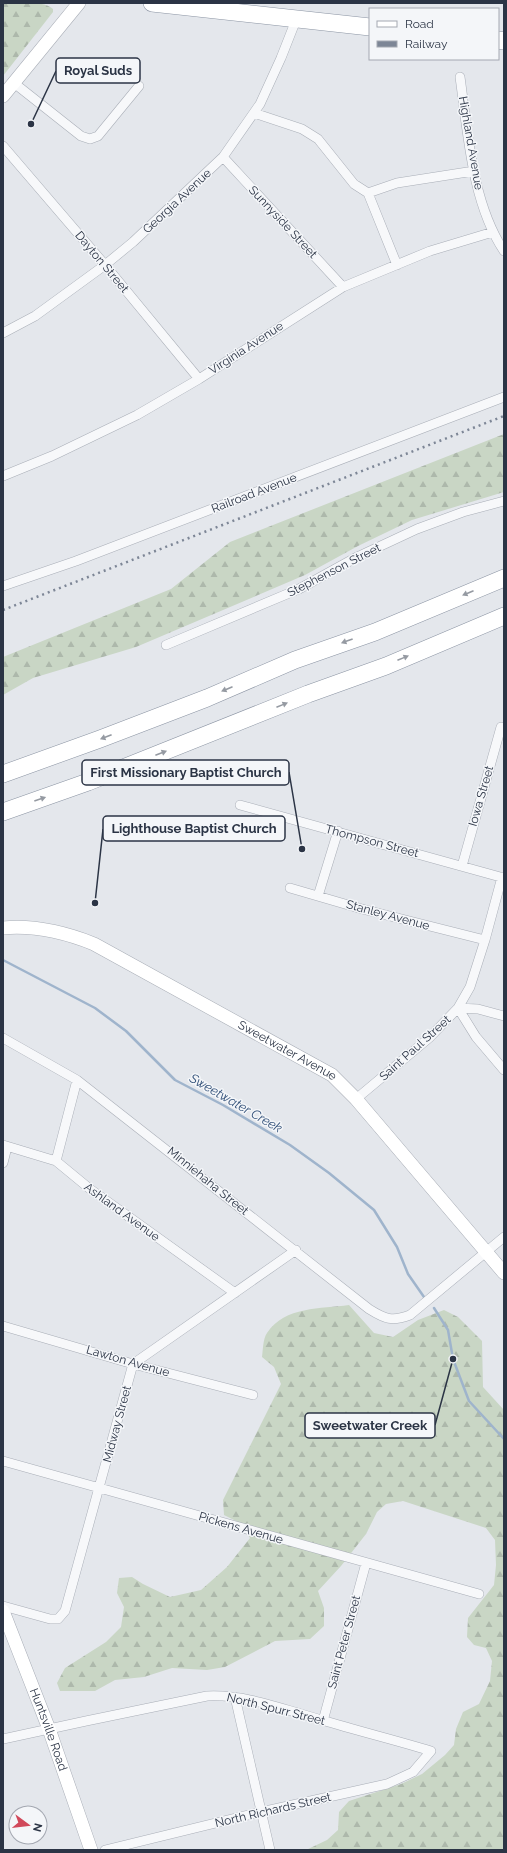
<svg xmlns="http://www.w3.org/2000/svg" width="507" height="1853" font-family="Raleway,sans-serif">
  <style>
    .forest { fill: url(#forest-firs) }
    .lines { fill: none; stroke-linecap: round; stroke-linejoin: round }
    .stream { stroke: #9fb4cc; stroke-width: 2.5 }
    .street-casing { stroke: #a9aeb7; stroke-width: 10 }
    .secondary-casing { stroke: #a9aeb7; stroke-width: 14 }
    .highway-casing { stroke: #8b94a3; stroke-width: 18 }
    .street { stroke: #f7f8fa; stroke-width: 9 }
    .secondary { stroke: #fff; stroke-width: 13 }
    .highway { stroke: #fff; stroke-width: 17 }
    .rail { stroke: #7d8696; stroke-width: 2.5; stroke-dasharray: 2 4; stroke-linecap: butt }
    .oneway { fill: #959aa2 }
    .labels { text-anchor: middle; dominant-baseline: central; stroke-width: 3; stroke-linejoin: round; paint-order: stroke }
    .street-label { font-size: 12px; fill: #2b3445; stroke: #f4f6f9 }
    .water-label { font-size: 13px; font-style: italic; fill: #34527a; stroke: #f4f6f9 }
    .leader { fill: none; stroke: #2b3445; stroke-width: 1.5 }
    .callout-dot { fill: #2b3445; stroke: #f4f6f9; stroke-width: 1.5 }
    .callout { fill: #f4f6f9; stroke: #2b3445; stroke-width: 1.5 }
    .callout-label { font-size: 13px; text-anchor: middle; font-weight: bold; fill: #2b3445 }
  </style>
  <defs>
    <pattern id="forest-firs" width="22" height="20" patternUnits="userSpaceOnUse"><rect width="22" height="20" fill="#c9d6c5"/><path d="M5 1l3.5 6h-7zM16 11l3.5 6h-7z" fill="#adb8ab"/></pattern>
  </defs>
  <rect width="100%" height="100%" fill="#e4e7ec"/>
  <path class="forest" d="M3,3c12,0 41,-3 50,6v3l-50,64z
    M504,434v58l-92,28 -54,26 -53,29 -169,72 -103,31 -30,17v-38l168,-68 59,-47z
    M349,1305l25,28 19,4 25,-17 26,-10 14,7 24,24 1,46 21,23v440h-198l21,-10 11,-10 1,-18 10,-11 52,-17 21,-10 23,-19 9,-10 2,-16 7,-17 16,-8 11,-23 2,-20 -6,-13 -12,-3 -7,-8 1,-19 26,-33 2,-20 -1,-25 -9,-12 -83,-27 -17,3 -9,8 -11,22 -25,32 -23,25 6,17v18l-14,13 -35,2 -50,26 -18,3 -35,-2 -28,9 -29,3 -20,11h-35l-3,-8 8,-15 41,-26 15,-15 3,-20 -7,-14 2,-15 13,-1 11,7 27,13 31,-7 26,-23 23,-29 -8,-14 -18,-9 -1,-15 58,-116 -7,-17 -12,-10c1,-7 1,-19 5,-24 18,-27 54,-24 82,-28z"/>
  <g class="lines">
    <path class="stream" d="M3,960l92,48 31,23 49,49 48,25 67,40 39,28 45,37 23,37 11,27 16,23
      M434,1308l14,22 5,29 16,42 35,38"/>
    <g class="street-casing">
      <path id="street" d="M460,77c8,57 12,126 44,174
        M14,83l67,53 9,3 8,-3 41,-50
        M254,113l48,16 16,10 36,45 14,9 29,72
        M3,146l102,119 94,114
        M223,157l120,130
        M368,193l29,-10 77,-12
        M3,333l32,-17 70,-51 28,-23 90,-85 37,-53 21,-46 15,-38
        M3,476l49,-20 85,-41 62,-36 144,-92 87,-36 63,-19
        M3,586l73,-25 428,-164
        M166,645l133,-56 58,-32 60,-28 46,-17 41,-11
        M240,805l264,73
        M462,866l39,-139 3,1
        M290,888l72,21 123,31
        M318,896l20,-65
        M458,1008l18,29 28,33
        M458,1008l20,1 26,7
        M3,1038l74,42 292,229c16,10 23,13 41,6l94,-78
        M356,1099l73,-61 29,-30 12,-21 15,-47 17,-63
        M3,1145l53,16 34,28 145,104
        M56,1161l21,-81
        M3,1163l4,-16
        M3,1326l130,38 120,31
        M3,1461l476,133
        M3,1606l47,13h8l7,-8 68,-247 163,-114
        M235,1697l35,153
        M323,1721l43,-158
        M3,1739l83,-18 121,-25c39,-2 78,14 115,24 36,11 73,20 109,31l-18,21 -26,12 -126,28 -156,38"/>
    </g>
    <g class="secondary-casing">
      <g id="secondary">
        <path d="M3,96l76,-93"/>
        <path id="s1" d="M3,928c32,-3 61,4 91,16l238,131 24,24 148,174"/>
        <path id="s2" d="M3,1611l46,118 42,121"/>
      </g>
    </g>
    <g class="highway-casing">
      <path id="highway" d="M152,3l218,24
        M498,40l6,1
        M3,774l97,-35 107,-41 88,-38 80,-28 129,-54
        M3,812l85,-30 220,-88 78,-28 118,-50"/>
    </g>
    <use href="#street" class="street"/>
    <use href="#secondary" class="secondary"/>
    <use href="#highway" class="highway"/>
    <path class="rail" d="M3,610l501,-194"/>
  </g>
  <defs><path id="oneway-solid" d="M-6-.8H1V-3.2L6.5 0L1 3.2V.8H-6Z"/></defs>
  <g class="oneway">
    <use href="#oneway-solid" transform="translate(468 593) rotate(157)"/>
    <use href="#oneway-solid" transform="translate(347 641) rotate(160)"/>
    <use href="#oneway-solid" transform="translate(403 658) rotate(-22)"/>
    <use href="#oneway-solid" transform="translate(227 689) rotate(157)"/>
    <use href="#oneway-solid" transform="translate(282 705) rotate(-22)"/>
    <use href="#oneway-solid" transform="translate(106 737) rotate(159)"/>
    <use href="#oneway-solid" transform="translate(161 753) rotate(-21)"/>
    <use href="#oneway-solid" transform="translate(40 799) rotate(-19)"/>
  </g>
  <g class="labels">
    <g class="street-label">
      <text transform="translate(471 143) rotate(80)">Highland Avenue</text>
      <text transform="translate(177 201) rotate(-43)">Georgia Avenue</text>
      <text transform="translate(283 222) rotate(47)">Sunnyside Street</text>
      <text transform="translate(102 262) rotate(50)">Dayton Street</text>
      <text transform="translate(246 348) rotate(-33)">Virginia Avenue</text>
      <text transform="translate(254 493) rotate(-21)">Railroad Avenue</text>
      <text transform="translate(334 570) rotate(-27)">Stephenson Street</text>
      <text transform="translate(481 796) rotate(-74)">Iowa Street</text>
      <text transform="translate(372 841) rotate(15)">Thompson Street</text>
      <text transform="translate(388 915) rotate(15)">Stanley Avenue</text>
      <text transform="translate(415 1048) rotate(-42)">Saint Paul Street</text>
      <text stroke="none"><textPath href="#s1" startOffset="314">Sweetwater Avenue</textPath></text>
      <text transform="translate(208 1181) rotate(39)">Minniehaha Street</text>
      <text transform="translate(122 1212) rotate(36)">Ashland Avenue</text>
      <text transform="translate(128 1361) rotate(16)">Lawton Avenue</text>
      <text transform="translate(117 1424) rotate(-75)">Midway Street</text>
      <text transform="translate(241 1528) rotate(16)">Pickens Avenue</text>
      <text transform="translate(344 1642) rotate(-75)">Saint Peter Street</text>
      <text transform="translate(276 1709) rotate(14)">North Spurr Street</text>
      <text stroke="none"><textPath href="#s2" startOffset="127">Huntsville Road</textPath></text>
      <text transform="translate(273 1810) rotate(-13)">North Richards Street</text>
    </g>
    <g class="water-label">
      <text transform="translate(236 1103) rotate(30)">Sweetwater Creek</text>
    </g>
  </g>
  <path class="leader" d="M31 124L56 71M302 849L289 772M95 903L103 829M453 1359L435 1425"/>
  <g class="callout-dot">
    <circle cx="31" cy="124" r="4"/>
    <circle cx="302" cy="849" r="4"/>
    <circle cx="95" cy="903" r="4"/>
    <circle cx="453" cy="1359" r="4"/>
  </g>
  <g class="callout">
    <rect x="56" y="58" width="84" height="25" rx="4"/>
    <rect x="82" y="760" width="207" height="25" rx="4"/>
    <rect x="103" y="816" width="182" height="25" rx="4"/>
    <rect x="305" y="1413" width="130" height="25" rx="4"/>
  </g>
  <g class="callout-label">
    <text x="98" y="75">Royal Suds</text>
    <text x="186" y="777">First Missionary Baptist Church</text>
    <text x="194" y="833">Lighthouse Baptist Church</text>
    <text x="370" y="1430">Sweetwater Creek</text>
  </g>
  <rect width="507" height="1853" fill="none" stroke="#2b3445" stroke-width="8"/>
  <rect x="369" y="8" width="130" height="52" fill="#f4f6f9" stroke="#a4a8b1"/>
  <rect x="377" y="21" width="20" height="6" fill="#ffffff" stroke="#a4a8b1"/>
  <text x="405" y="28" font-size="12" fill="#2b3445">Road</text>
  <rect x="377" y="41" width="20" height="6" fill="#7d8696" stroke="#a4a8b1"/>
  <text x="405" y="48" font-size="12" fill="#2b3445">Railway</text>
  <g transform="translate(28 1825) rotate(105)"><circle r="19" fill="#f4f6f9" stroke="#a4a8b1"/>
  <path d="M0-3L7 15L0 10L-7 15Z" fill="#d1495b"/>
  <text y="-6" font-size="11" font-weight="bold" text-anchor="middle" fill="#2b3445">N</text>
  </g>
</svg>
